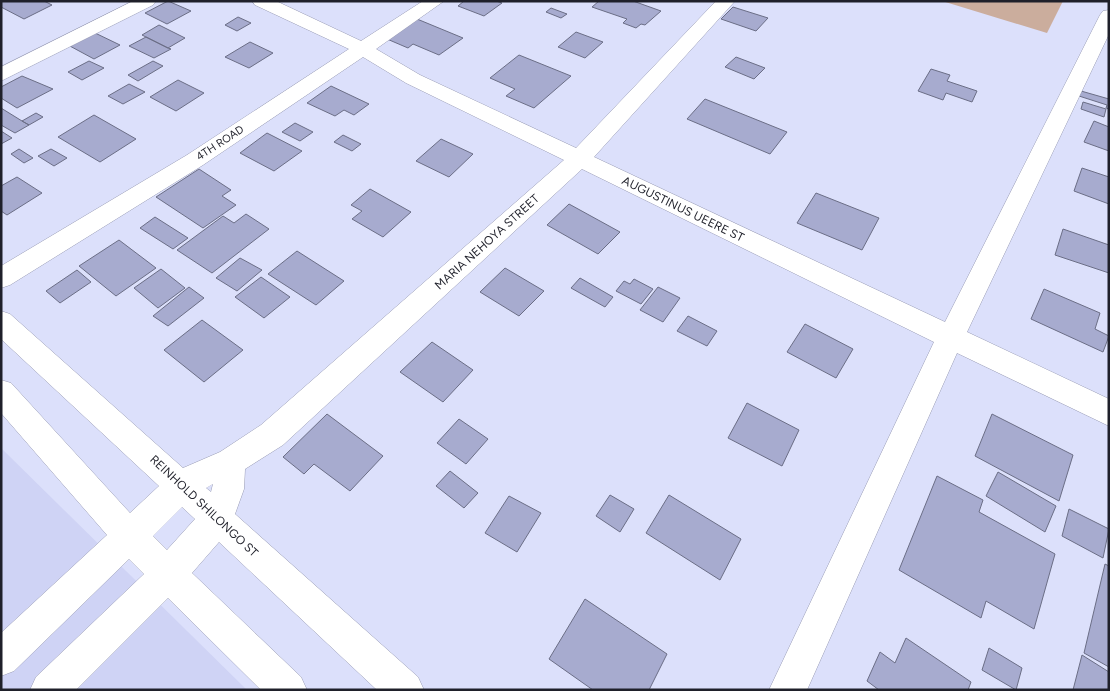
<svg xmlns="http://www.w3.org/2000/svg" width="1110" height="691" font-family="Figtree,sans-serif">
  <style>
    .built { fill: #cfd3f5 }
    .green { fill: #cbad9d }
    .building { fill: #a7abcf; stroke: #6b6e86 }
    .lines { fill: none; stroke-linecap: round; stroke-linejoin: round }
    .minor-casing { stroke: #999cb5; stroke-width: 1 }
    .minor { fill: #fff; fill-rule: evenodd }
    .labels { text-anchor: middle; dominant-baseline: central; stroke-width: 4; stroke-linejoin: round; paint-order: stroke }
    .far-street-label { font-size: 11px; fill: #1f202a; stroke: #fff }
    .street-label { font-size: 12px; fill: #1f202a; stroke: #fff }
  </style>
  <rect width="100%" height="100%" fill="#dce0fb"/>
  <path class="built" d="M1,448l246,242h-246z"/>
  <path class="green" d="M942,1h121l-16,32z"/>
  <path class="building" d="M1,1h43l8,4 -28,14 -23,-12z
    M168,1l23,10 -24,13 -22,-11z
    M464,1h32l6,2 -18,13 -26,-10z
    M599,1h34l28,10 -16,14 -4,-1 -5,4 -13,-5 4,-4 -35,-12z
    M733,7l35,11 -12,13 -35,-12z
    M551,8l16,6 -6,4 -15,-6z
    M238,17l13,6 -14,8 -12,-6z
    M417,19l46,19 -24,17 -26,-11 -5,4 -21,-9z
    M159,25l26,13 -17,10 -26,-13z
    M93,32l27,13 -26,14 -26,-14z
    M576,32l27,10 -18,16 -27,-11z
    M146,37l22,11 3,1 -17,9 -25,-12z
    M250,42l23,11 -24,15 -24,-11z
    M519,55l52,21 -37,32 -28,-12 9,-7 -25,-11z
    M736,57l29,11 -11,11 -29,-12z
    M89,61l15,7 -22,12 -14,-8z
    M153,61l10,5 -25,15 -10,-6z
    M931,69l19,6 -3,6 30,10 -5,11 -26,-9 -3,7 -25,-9z
    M22,76l31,13 -36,19 -16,-10v-11z
    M178,80l26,13 -28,18 -26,-14z
    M129,84l16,8 -22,12 -15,-8z
    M331,86l38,18 -15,11 -10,-5 -9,6 -28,-13z
    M1081,91l28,8v10l-3,-1 1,-3 -28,-9z
    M705,99l82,33 -17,22 -83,-35z
    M1083,102l23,7 -2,8 -23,-8z
    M1,108l21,13 7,4 -14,8 -14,-8z
    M36,113l7,4 -14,8 -7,-4z
    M94,115l42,24 -36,23 -42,-25z
    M1094,121l15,6v24l-25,-9z
    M295,123l18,9 -13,9 -18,-9z
    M1,131l11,7 -11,6z
    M267,133l35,18 -28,20 -34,-18z
    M343,135l18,9 -9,7 -18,-9z
    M441,139l32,15 -24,23 -33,-16z
    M19,149l14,9 -9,5 -13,-9z
    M51,149l16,9 -13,8 -16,-10z
    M1082,168l27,9v27l-35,-13z
    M199,169l32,21 -9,6 14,9 -33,23 -47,-31z
    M17,177l25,16 -35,22 -6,-4v-25z
    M370,189l41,23 -28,25 -31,-18 10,-8 -11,-6z
    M816,193l63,25 -17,32 -65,-27z
    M569,204l51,28 -22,22 -51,-29z
    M246,214l23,15 -57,44 -35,-23 46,-34 11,7z
    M155,217l33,21 -15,11 -33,-21z
    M1063,229l46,16v28l-54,-18z
    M119,240l37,28 -40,28 -37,-30z
    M297,251l47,30 -28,24 -48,-31z
    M240,258l22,12 -25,21 -21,-13z
    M505,268l39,23 -25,25 -39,-24z
    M161,269l24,19 -27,20 -24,-20z
    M77,270l14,12 -31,21 -14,-12z
    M261,277l29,20 -26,21 -29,-21z
    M580,278l33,19 -8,10 -34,-19z
    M634,279l19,10 -12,15 -25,-13 8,-10 6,3z
    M189,287l15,11 -36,28 -15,-10z
    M658,287l22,11 -17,24 -23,-12z
    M1044,289l56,24 -5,16 14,7 -6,16 -72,-33z
    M688,316l29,15 -10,15 -30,-15z
    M202,320l41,30 -39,32 -40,-32z
    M805,324l48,25 -17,29 -49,-26z
    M432,342l41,28 -30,32 -43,-30z
    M747,403l52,27 -17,36 -54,-28z
    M327,414l56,42 -33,35 -36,-27 -10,10 -21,-17z
    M992,414l81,41 -14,46 -84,-45z
    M459,419l29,20 -22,25 -29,-21z
    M450,471l28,22 -14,15 -28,-22z
    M998,472l58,34 -11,26 -59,-36z
    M937,476l46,24 -4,12 76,42 -21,75 -48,-28 -5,17 -82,-48z
    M610,495l24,14 -14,23 -24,-16z
    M669,495l72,44 -21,41 -74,-47z
    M509,496l32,17 -24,39 -32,-19z
    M1069,509l40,20 -6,29 -41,-22z
    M1105,564l4,2v101l-25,-14z
    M585,599l82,55 -18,36h-56l-44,-31z
    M906,638l65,44 -3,8h-89l-12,-9 13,-29 15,11z
    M989,648l33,20 -6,22 -34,-20z
    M1082,655l27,17v18h-36z"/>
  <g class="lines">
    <g class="minor-casing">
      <path id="minor" d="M133,1h23l-3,4 -152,76v-14z
        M252,1h24l85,40 62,-40h21l-68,48 44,26 156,73 140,-147h19l-141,156 351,165 155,-307 3,-4 6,-1v24l-142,298 142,67v27l-152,-73 -150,337h-38l165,-348 -352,-173 -299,276 -38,24 -1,20 -9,25 183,163 6,13h-47l-158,-148 -27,31 109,104 6,13h-46l-93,-92 -92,92h-46l6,-13 108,-103 -15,-15 -115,112 -13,5v-43l106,-98 -106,-122v-33l10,3 119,130 29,-27 -158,-147v-28l9,3 173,154 37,-16 41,-27 303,-265 -158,-77 -43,-26 -160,108 -193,120 -9,3v-22l186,-111 162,-106 -94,-44zM213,484l-2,8 -5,-4zM182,507l13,12 -28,31 -14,-14z"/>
    </g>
    <use href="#minor" class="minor"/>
  </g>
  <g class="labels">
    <g class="far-street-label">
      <text transform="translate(220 143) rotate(-33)">4TH ROAD</text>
    </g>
    <g class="street-label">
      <text transform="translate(683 209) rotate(26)">AUGUSTINUS UEERE ST</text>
      <text transform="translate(487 242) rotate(-42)">MARIA NEHOYA STREET</text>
      <text transform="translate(204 506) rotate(43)">REINHOLD SHILONGO ST</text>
    </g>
  </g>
  <rect width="1110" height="691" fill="none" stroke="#1f202a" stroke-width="5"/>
</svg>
